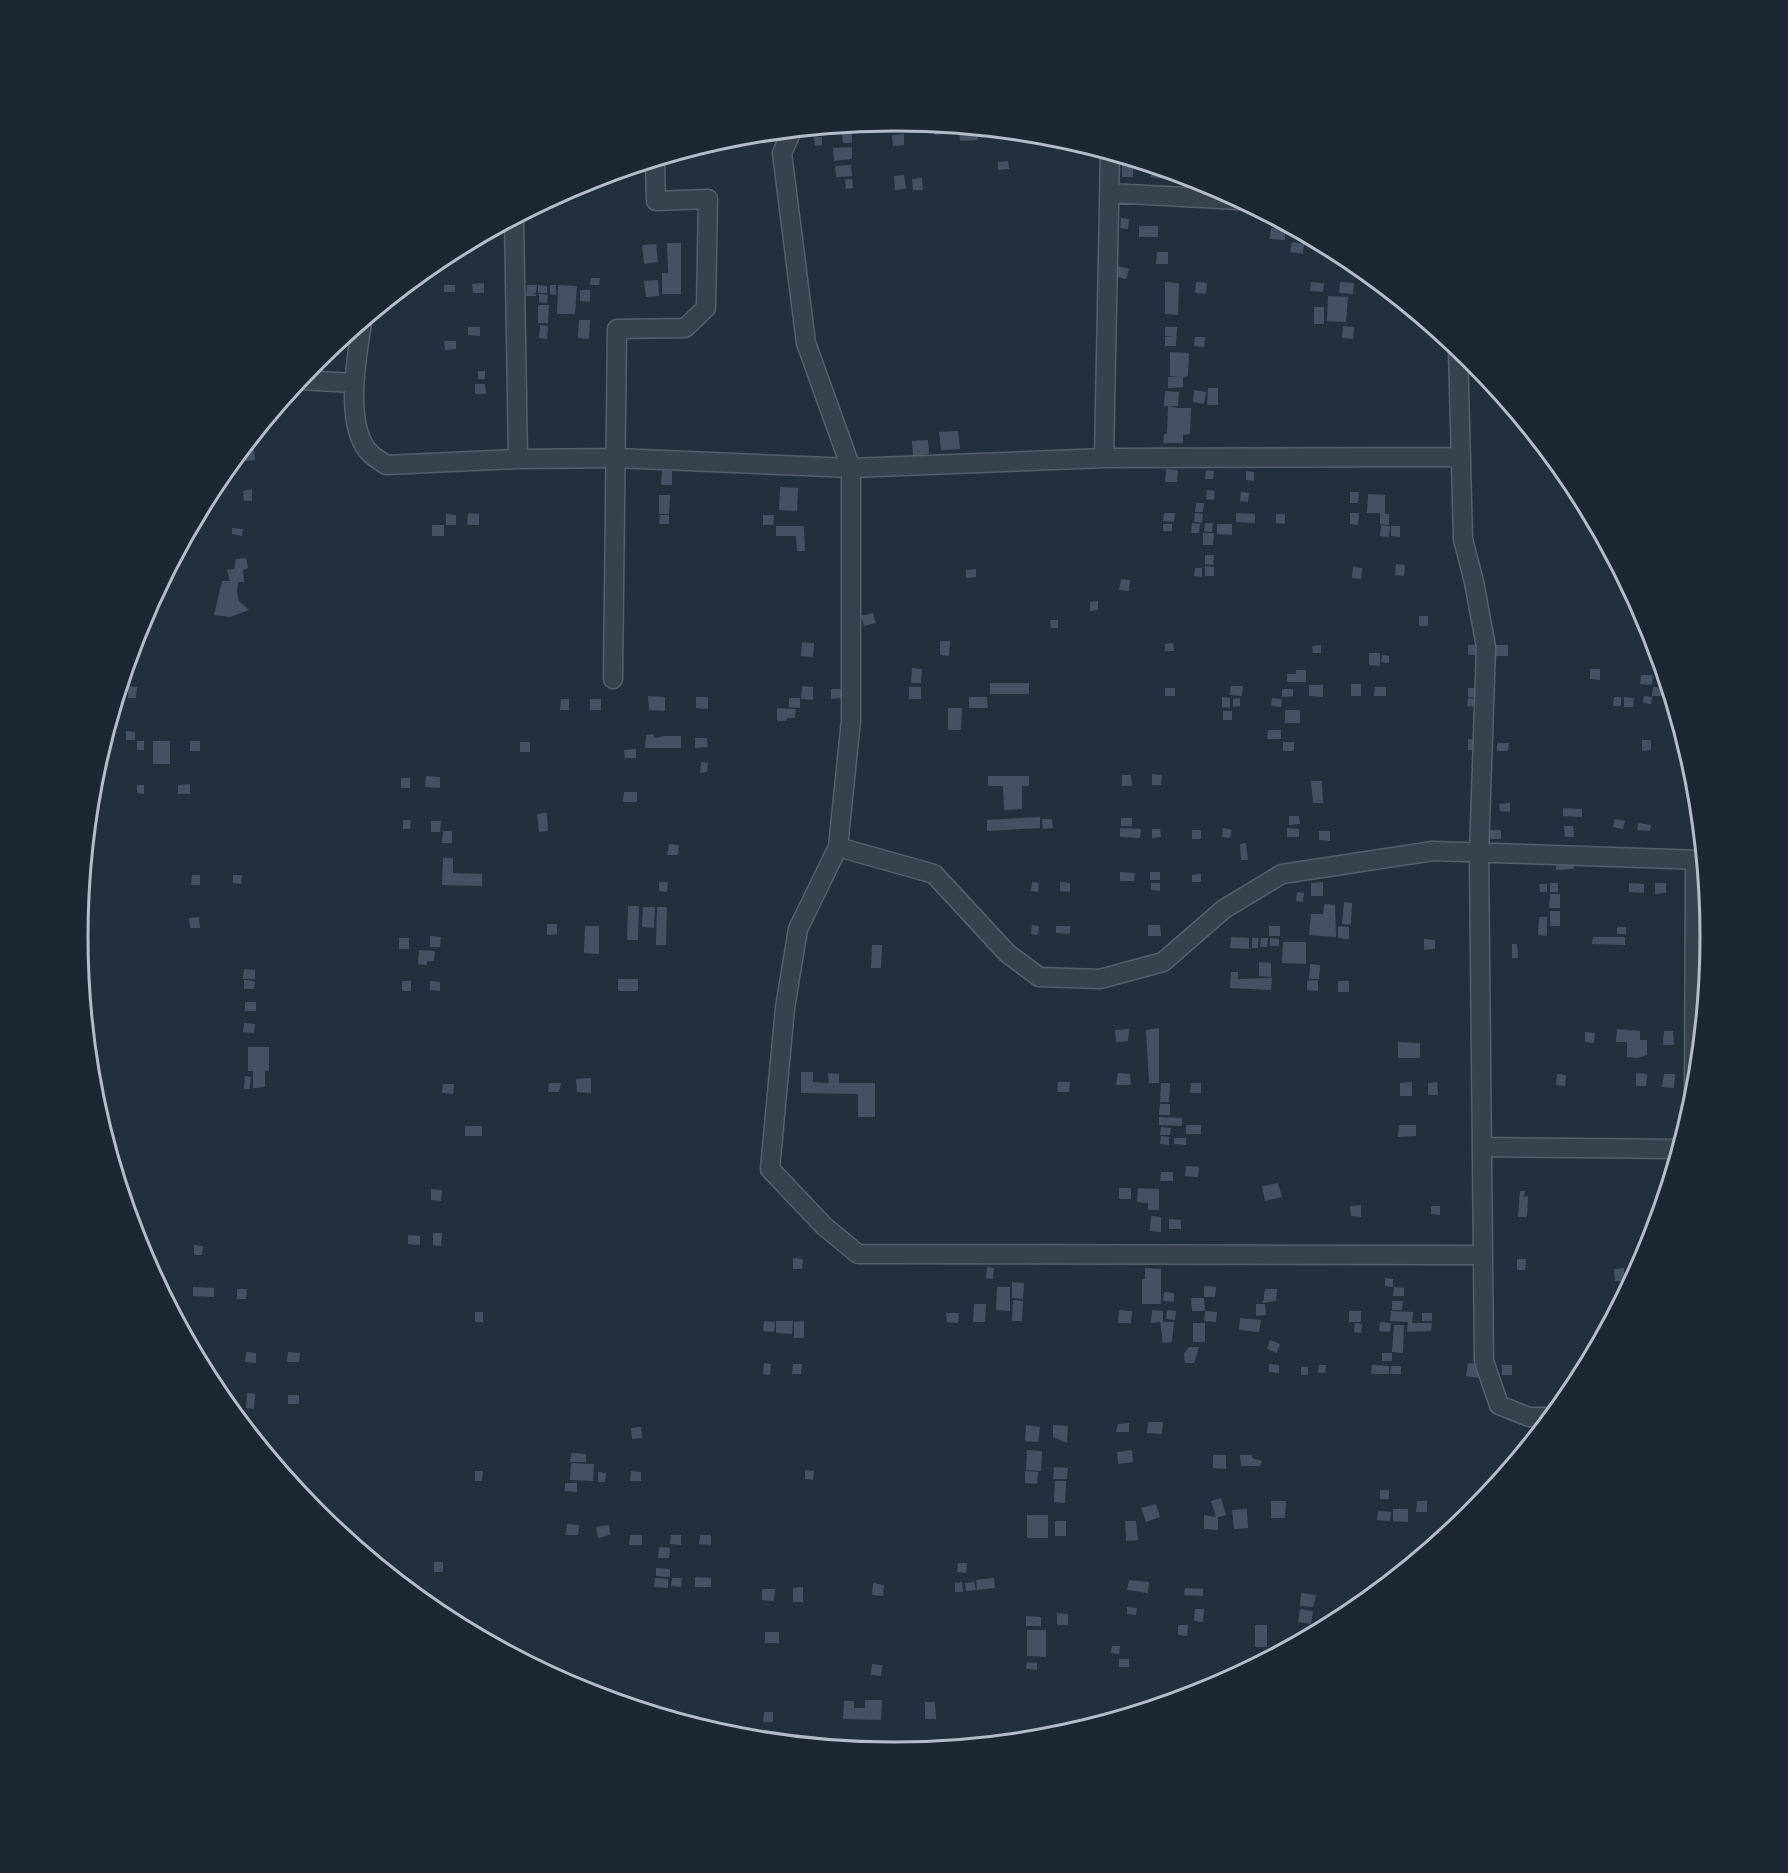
<svg xmlns="http://www.w3.org/2000/svg" width="1788" height="1873" font-family="Barlow,sans-serif">
  <style>
    .building { fill: #455162 }
    .lines { fill: none; stroke-linecap: round; stroke-linejoin: round }
    .minor-casing { stroke: #565f6c; stroke-width: 21 }
    .minor { stroke: #38414e; stroke-width: 18 }
    .rim { fill: none; stroke: #b4bcc9; stroke-width: 3 }
  </style>
  <rect width="100%" height="100%" fill="#242f3e"/>
  <path class="building" d="M933,124l11,1v9l-10,1z
    M959,127l18,2 1,11 -18,1z
    M852,132v11h-9l-1,-10z
    M904,134v11l-11,1 -1,-11z
    M1035,134l19,2 26,9h-45z
    M814,137h8v8l-7,1z
    M852,147v12l-18,2 -1,-13z
    M1122,157l19,6v4h-8v10h-11z
    M1008,161l1,8 -11,1v-8z
    M851,165l1,11 -16,1 -1,-11z
    M1152,166l13,4 -1,9 -13,-2z
    M904,175l2,14 -11,1 -1,-14z
    M922,178l1,12h-10l-1,-11z
    M845,179h7l1,9 -7,1z
    M1121,218l8,1 -1,10 -8,-1z
    M1139,226h19v11h-19z
    M1271,228l14,1v11l-15,-1z
    M1292,242l12,2 -1,10 -13,-2z
    M667,243h14v51h-19v-21h6z
    M656,244l2,18 -14,2 -2,-19z
    M1157,252h11v12h-12z
    M1117,266l12,3 -3,10 -12,-3z
    M591,278h9l-1,7h-9z
    M658,280l1,16 -13,1 -2,-16z
    M1165,282l14,1 -1,32 -13,-1z
    M1196,282l11,1 -1,11 -11,-1z
    M1311,282l13,1 -1,9 -13,-1z
    M1340,282l14,1 -1,11 -14,-1z
    M484,283v10h-11l-1,-9z
    M444,285h11v7h-11z
    M527,285h10l-1,8 -3,1h3v2h-10z
    M538,285l9,1v7h-9z
    M550,285h6v10l-6,-1z
    M558,285l19,1 -2,28h-18z
    M580,290h10v12l-10,-1z
    M539,294l9,1 -1,8 -8,-1z
    M1328,296l20,1 -2,25 -19,-1z
    M538,305h11l-1,18h-10z
    M1314,307h10v17h-10z
    M579,320h11l-1,19 -11,-1z
    M540,325l8,1 -1,13 -8,-1z
    M1343,326l11,1 -1,12 -11,-1z
    M468,327h12v9l-12,-1z
    M1165,327h12l-1,19h-11v-9h9l-9,-1z
    M1195,337h10l-1,10 -10,-1z
    M444,341h12v8l-11,1z
    M1170,352l19,1 -1,23 -5,1v10l-15,1v-11h12l-10,-1z
    M478,371h7v8h-7z
    M475,384h10l1,10h-11z
    M1208,388h10v17h-11z
    M1194,390l12,2 -2,12 -11,-2z
    M1165,391l14,1 -1,14h-10l10,2h13l-1,26 -7,1v8h-20l1,-9h3l1,-28h-4z
    M958,431l2,18 -19,1 -2,-18z
    M928,440l1,14 -16,2 -1,-15z
    M245,447h9l1,13 -11,1 -1,-12z
    M1166,469l12,1 -1,12h-12z
    M662,470l10,1v14h-11z
    M1206,470l8,1 -1,8h-8z
    M1246,471l8,1v9l-8,-1z
    M780,487l18,1 -1,23 -18,-1z
    M252,489v12h-8l-1,-10z
    M1207,490l8,1 -1,9 -8,-1z
    M1241,492l8,1 -1,9 -8,-1z
    M1350,492h9l-1,11h-8z
    M1368,494l17,1v19h4v11l-9,-1v-11h-13z
    M659,495h11l-1,19h-10z
    M1196,503h8l-1,9h-8z
    M468,513l11,1v11h-12z
    M1164,513h11l-1,9 -11,-1z
    M1195,513l8,1 -1,9 -8,-1z
    M1236,513l19,1v9l-19,-1z
    M1350,513h9l-1,12 -8,-1z
    M446,514l10,1v10h-10z
    M1276,514h9v10l-9,-1z
    M660,515h9v9h-10z
    M763,515h11l-1,10h-10z
    M1192,523l8,1 -1,9h-8z
    M1205,523h8l-1,9 -8,-1z
    M1163,524h9v7h-9z
    M1217,524h15v11l-15,-1z
    M432,525h12v11h-12z
    M1381,525l9,1 -1,11 -9,-1z
    M776,526h28l1,25h-8l-1,-15h-20z
    M1391,526h9v11l-9,-1z
    M232,528l11,1 -1,7 -10,-2z
    M1203,533h11l-1,12h-10z
    M1205,555h9l-1,10 -8,-1z
    M246,558l2,10 -5,2 1,12h-6l-1,10 2,9 10,9 -19,7 -16,-2 8,-34h8l-3,-11 7,-1 2,-10z
    M1396,564l9,1 -1,11 -9,-1z
    M1205,566l9,1v9h-9z
    M1353,567l9,1 -1,11 -9,-1z
    M1195,568h7v9l-8,-1z
    M976,569v8l-10,1v-8z
    M1121,579l9,1 -1,11 -10,-1z
    M1098,601v9l-8,1v-9z
    M873,613l3,10 -12,3 -3,-10z
    M1419,616h9v10h-9z
    M1050,620h8v8h-7z
    M940,641h10l-1,15 -9,-1z
    M802,642l12,1 -1,14 -12,-1z
    M1173,643l1,8h-9v-7z
    M1321,645v8h-8l-1,-7z
    M1468,645h11v10h-11z
    M1495,645h13v11h-14z
    M1369,653h11v13l-11,-1z
    M1382,655l7,1v7l-8,-1z
    M912,668l10,1 -1,14h-10z
    M1590,669h10v11l-10,-1z
    M1296,670h10v12h-19v-8h9z
    M1641,675h12l-1,10 -12,-1z
    M990,683h39v11h-39z
    M1351,684h10v12h-10z
    M1309,685h14v12l-14,-1z
    M128,686l9,1 -1,11h-8z
    M802,686l11,1v13l-12,-1z
    M1231,686h12l-1,10 -12,-1z
    M909,687h12v12h-12z
    M1375,687h11v9h-12z
    M1653,687l10,1 -1,8h-10z
    M1165,688h10v8h-10z
    M1468,688h11v10l-11,-1z
    M831,689h11v9l-11,1z
    M1282,689h11v7l-11,1z
    M648,696l17,1v14l-16,-1z
    M1644,696l8,1 -1,7 -8,-1z
    M696,697h12v12l-12,-1z
    M969,697h18l1,11h-19z
    M1222,697l8,1v10l-8,-1z
    M1614,697h7v9h-8z
    M1624,697l10,1 -1,9h-9z
    M789,698h11v10l-11,-1z
    M1240,698v8l-7,1v-8z
    M1272,698l10,1 -1,8 -10,-1z
    M1468,698l12,1 -1,8 -12,-1z
    M561,699h8v11h-9z
    M590,699h11v11h-11z
    M777,708l19,1 -1,9h-8l-1,3h-9z
    M948,708h14l-1,22h-13z
    M1285,710h15v13h-15z
    M1223,711h9v9h-9z
    M1268,730h13v9h-14z
    M126,731l9,1v8h-9z
    M653,734l1,4 11,-2h16v12h-36l1,-13z
    M695,738h12l1,9 -13,1z
    M1468,739h12l-1,11h-11z
    M1642,740h9v10l-9,1z
    M137,741h7v9h-7z
    M153,741h17v23h-17z
    M190,741h10v10h-10z
    M520,742h10v10h-10z
    M1283,742h11v9h-11z
    M1497,743h12l-1,8h-11z
    M636,749v9h-11l-1,-8z
    M701,762l7,1 -1,9 -7,1z
    M1152,774l10,1 -1,10h-9z
    M1122,775h9l1,11h-10z
    M426,776l14,1v11l-15,-1z
    M988,776h41v10h-7v23l-18,1 -1,-24h-15z
    M401,778h9v10h-9z
    M1311,781h11l1,22h-10z
    M190,784v10h-12v-9z
    M137,785h7v9l-7,-1z
    M624,792h13v10h-14z
    M1510,803v9l-10,-1 -1,-7z
    M1563,808l19,1v8l-19,-1z
    M547,813l1,18 -9,1 -2,-18z
    M1289,816h10l1,8 -11,1z
    M1040,817v11l-53,3v-11z
    M1121,818h11v8h-11z
    M1042,819h10l1,9 -10,1z
    M1615,819l10,2 -2,8 -10,-2z
    M403,820h8l-1,9h-7z
    M431,821h10l-1,11h-9z
    M1638,823l13,2 -1,6 -13,-1z
    M1564,826h9l1,11h-9z
    M1120,828l21,1 -1,9 -20,-1z
    M1223,828l9,2 -2,8 -8,-1z
    M1287,828l12,1v8h-12z
    M1152,829h8l1,8 -9,1z
    M1192,830h9v9h-9z
    M1486,830h15v9h-15z
    M443,831h9v12h-10z
    M1319,831h11v10l-11,-1z
    M1246,843l2,17h-7l-1,-16z
    M669,844l10,1 -1,10h-11z
    M443,858h10v15l29,1v12l-40,-1z
    M1573,865l1,4 -18,1v-4z
    M1120,872l15,1 -1,8h-14z
    M1150,872h10v8h-10z
    M1201,874v8h-9v-7z
    M192,875h8v10h-9z
    M233,875h9l-1,9 -8,-1z
    M659,882h9l-1,10 -8,-1z
    M1032,882l7,1 -1,9 -7,-1z
    M1060,882l10,1v9l-10,-1z
    M1323,882v14h-12v-13z
    M1151,883h9v8l-9,-1z
    M1550,883h8v9h-8z
    M1629,883l15,1v9l-15,-1z
    M1655,883h11v10l-11,1z
    M1539,884h8v8h-7z
    M1297,892l7,1 -1,9 -7,-1z
    M1550,894h10v14h-11z
    M1344,902l8,1 -1,22 -9,-1z
    M1324,904l11,1 1,32 -27,-2 2,-21h12z
    M628,906h11l-1,34h-11z
    M643,907h12l-1,21 -12,-1z
    M657,907h10l-1,38h-10z
    M1550,911h10v15h-10z
    M199,917l1,11h-10l-1,-10z
    M1539,917h8v19l-9,-1z
    M547,924h10v10l-10,1z
    M1032,925l7,1 -1,9 -7,-1z
    M1148,925h12l1,11h-13z
    M585,926h14v28l-15,-1z
    M1056,926h14v8l-14,-1z
    M1269,926h11v10h-11z
    M1338,926l11,1v12l-11,-1z
    M1617,927h9v7h-9z
    M430,936l11,1 -1,10h-10z
    M1231,937l18,1v11l-19,-1z
    M1593,937h32v8l-33,-1z
    M399,938h10v11h-10z
    M1252,938h6v10h-6z
    M1261,938h7l-1,9h-7z
    M1270,938l9,1v7h-9z
    M1424,939l11,1v9l-11,1z
    M1283,942h23v22l-24,-1z
    M1512,944h5l1,14h-6z
    M872,945h10l-1,23h-10z
    M419,950l16,1 -1,10h-7v4l-9,-1z
    M1259,962l12,1v14l-12,-1z
    M1310,964l10,1 -1,14h-10z
    M244,969l11,1v9h-12z
    M1231,972h7v7l34,-1 -1,12 -41,-2z
    M618,979h20v12h-20z
    M244,980l11,1 -1,8h-10z
    M1318,980v11l-11,-1v-9z
    M402,981h9v10h-9z
    M430,981l10,1v9l-10,-1z
    M1338,981h11v11h-11z
    M245,1002h11v9h-11z
    M244,1023l11,1 -1,9 -11,-1z
    M1159,1028v55h-10l-3,-53z
    M1129,1029l-1,12 -12,1 -1,-12z
    M1617,1029l23,2v9h7v15l-10,3 -10,-1v-15h-11z
    M1664,1031h9l1,14h-11z
    M1585,1032l10,1 -1,10 -9,-1z
    M1398,1042l22,1v15h-22z
    M248,1047h21v24h-4v16l-12,1v-17h-5z
    M801,1072h12v10l16,1 -1,-10 11,1v9h36v34h-17v-23l-57,-1z
    M1118,1073l12,1 1,11h-15z
    M1636,1073l11,1 -1,12h-10z
    M1557,1074l9,1 -1,11 -9,-1z
    M1664,1074h11l-1,14 -12,-1z
    M245,1076l6,1 -1,12h-6z
    M591,1078v15l-14,-1 -1,-13z
    M1058,1082h12l-1,10h-12z
    M1412,1082v14h-12v-13z
    M1437,1082l1,13h-10v-12z
    M549,1083h12l-2,9h-11z
    M1161,1083h9l-1,19h-9z
    M1191,1083h10v10h-11z
    M443,1084h11l-1,10 -11,-1z
    M1160,1104h10v11h-11z
    M1159,1117l23,1v8l-23,-1z
    M1186,1125h15v9h-15z
    M1399,1125h17v11l-18,1z
    M465,1126h17v10h-17z
    M1161,1127l10,1 -1,7h-10z
    M1161,1136l8,1v8l-9,-1z
    M1174,1138h12v7l-12,-1z
    M1186,1166l13,1 -1,10 -13,-1z
    M1161,1172h12v9h-13z
    M1278,1183l4,14 -17,4 -3,-15z
    M1119,1188h12v11h-12z
    M1138,1188l21,1v21h-11v-7l-11,-1z
    M431,1189l11,1 -1,11 -10,-1z
    M1520,1191h5l-1,6 4,-1 -1,21h-9z
    M1361,1205v12l-10,-1 -1,-10z
    M1431,1206h9v9l-9,-1z
    M1151,1216l10,1v15l-11,-1z
    M1169,1219l12,1v9h-12z
    M433,1233h9l-1,13 -8,-1z
    M408,1235l12,1v9l-12,-1z
    M194,1245l9,1 -1,9h-8z
    M793,1258l10,1 -1,10h-9z
    M1517,1259h9l-1,11h-8z
    M987,1267l7,1 -1,11 -7,-1z
    M1145,1268l16,1v35h-19v-25h3z
    M1624,1268l1,13h-10l-1,-12z
    M1385,1278l8,1v8l-8,-1z
    M1012,1282l12,1 -1,16 -11,-1z
    M1204,1286l12,1 -1,10h-11z
    M193,1287l21,1v9l-21,-1z
    M997,1287h13v24l-14,-1z
    M1394,1287l10,1v8h-11z
    M237,1289h10l-1,10h-9z
    M1265,1289h12l-1,12 -13,2z
    M1164,1292l10,1v9l-11,-1z
    M1191,1298h13l1,13 12,1 -1,10 -12,-1 1,-10h-13z
    M1013,1300l10,1 -1,20h-10z
    M1392,1301h11l-1,9h-10z
    M974,1304h12l-1,18h-12z
    M1256,1304h9l1,11 -10,1z
    M1119,1310l13,1 -1,12h-13z
    M1152,1310l11,1v11h11l-2,20 -9,1 -3,-21 -9,1z
    M1167,1310l9,1 -1,9 -9,-1z
    M1349,1311h12v11h-12z
    M1391,1311l22,1 -1,11h20l-1,8 -24,1 1,-10 -18,-1z
    M475,1312h8v10h-8z
    M946,1313h13l-1,10 -11,-1z
    M1422,1313h10v8h-10z
    M1240,1318l21,2 -2,12 -20,-2z
    M764,1321l11,1 -1,10 -11,-1z
    M776,1321h17l-1,13 -16,-1z
    M804,1321v17h-10v-16z
    M1380,1322l11,1 -1,9 -11,-1z
    M1193,1323h12v19h-12z
    M1355,1323l7,1 -1,9 -7,-1z
    M1394,1325h10l-1,28 -11,-1z
    M1270,1340l10,4 -3,9 -10,-4z
    M1189,1347h10l-5,16h-9l-1,-9z
    M246,1352l10,1v10l-11,-1z
    M288,1352l12,1 -1,9h-12z
    M1382,1353h10v8h-10z
    M764,1363l7,1 -1,11 -7,-1z
    M1468,1363l12,1 -2,14 -12,-2z
    M793,1364h9l-1,10h-9z
    M1269,1364l10,1v8l-10,-1z
    M1319,1365h7l-1,8h-7z
    M1372,1365l17,1v8h-18z
    M1502,1365h10v10h-10z
    M1391,1366h10v8h-11z
    M1301,1367h7v8h-7z
    M247,1393l8,1 -1,15 -8,-1z
    M288,1395h11v9h-11z
    M1148,1422h15l-1,12 -15,-1z
    M1129,1423v9h-13l2,-8z
    M1026,1425l14,2 -2,15 -13,-1z
    M1053,1425l15,1 -1,17 -14,-6z
    M641,1427l1,11 -10,1 -1,-11z
    M1027,1450l15,1 -1,20 -15,-1z
    M1132,1450l1,12 -15,2 -1,-12z
    M571,1453l15,1v8h-16z
    M1213,1455h13v14l-13,-1z
    M1240,1455h12v3l10,3 -2,5h-19z
    M571,1463l23,1 -1,17 -23,-1z
    M1054,1467l14,1 -1,11h-14z
    M805,1470l9,1 -1,9 -8,-1z
    M475,1471h8l-1,10h-7z
    M631,1471l10,1v9h-11z
    M1025,1471l13,1 -1,12 -12,-1z
    M598,1472l8,1 -1,9h-7z
    M1055,1481h11l-1,22 -11,-1z
    M565,1483h12v9l-12,-1z
    M1380,1490h9v9h-9z
    M1221,1498l5,17 -8,2v13l-14,-1v-14l12,2 -5,-16z
    M1271,1501h15l-1,17h-14z
    M1417,1501h10v11h-11z
    M1156,1504l4,13 -14,5 -5,-14z
    M1247,1509l1,19 -14,1 -2,-19z
    M1393,1509h15v13l-15,-1z
    M1378,1511l13,1 -1,9 -13,-1z
    M1027,1515h21v23h-21z
    M1055,1521h11v15h-11z
    M1125,1521h11l2,19 -12,1z
    M567,1524l12,1 -1,10h-12z
    M609,1525l1,10 -12,3 -2,-11z
    M630,1535h12v10h-13z
    M671,1535h10v10l-11,-1z
    M700,1535h11v10l-12,-1z
    M659,1547l11,1 -1,10h-11z
    M434,1562h9v10h-9z
    M958,1563h9l-1,10 -9,-1z
    M656,1568l14,1v8l-14,-1z
    M695,1577l16,1v9h-16z
    M655,1578l13,1v9l-14,-1z
    M672,1578h10l-1,9 -10,-1z
    M994,1578l1,10 -18,2 -1,-10z
    M1129,1580l20,2 -1,11 -21,-3z
    M962,1582l1,10h-8v-9z
    M974,1582l2,8 -10,1 -1,-8z
    M873,1583l11,2 -1,11 -11,-1z
    M803,1587v15h-10v-14z
    M1185,1588l18,1v7l-19,-1z
    M762,1589h13l-1,12 -12,-1z
    M1301,1593l15,2 -3,12 -13,-1z
    M1127,1607l10,1 -1,7 -9,-1z
    M1195,1609h9l-1,13 -9,-1z
    M1300,1609l13,2 -2,13 -13,-2z
    M1057,1613l11,1v11h-11z
    M1026,1616l15,1v9h-15z
    M1178,1625h10l-1,11 -9,-1z
    M1255,1625h12v22h-12z
    M1027,1630h19v27l-19,-1z
    M765,1632h14v11h-14z
    M1112,1646h8l-1,8 -8,-1z
    M1119,1659h10v8h-10z
    M1027,1662l10,1v7l-11,-1z
    M872,1664l10,1 -1,11 -10,-1z
    M865,1700h17l-1,20 -38,-1 1,-18h10v7h11z
    M925,1702h10l1,17h-11z
    M764,1712h9v10h-10z"/>
  <g class="lines">
    <g class="minor-casing">
      <path id="minor" d="M792,131l-10,22 24,190 45,125v252l-13,127 -40,82 -13,79 -15,161 54,57 34,28 625,1
        M1110,193l129,7
        M514,219l4,240
        M362,322c-5,34 -19,106 9,132 4,4 10,7 15,11l132,-6 98,-1 235,10 253,-10 357,-1
        M1458,349l5,190 11,43 12,65 -7,207 5,507 15,44 30,12h21
        M300,380l53,3
        M1104,458l6,-304
        M613,679l4,-350 68,-1 21,-20 2,-109 -52,2 -1,-41
        M838,847l96,27 73,79 32,24 61,2 63,-17 61,-53 58,-35 151,-23 269,9
        M1694,1095l1,-235
        M1482,1147l196,2"/>
    </g>
    <use href="#minor" class="minor"/>
  </g>
  <path d="M0 0H1788V1873H0ZM893 131H895A805 805 0 0 1 1700 936V937A805 805 0 0 1 895 1742H893A805 805 0 0 1 88 937V936A805 805 0 0 1 893 131Z" fill="#1d2633" fill-rule="evenodd"/>
  <path class="rim" d="M893 131H895A805 805 0 0 1 1700 936V937A805 805 0 0 1 895 1742H893A805 805 0 0 1 88 937V936A805 805 0 0 1 893 131Z"/>
</svg>
